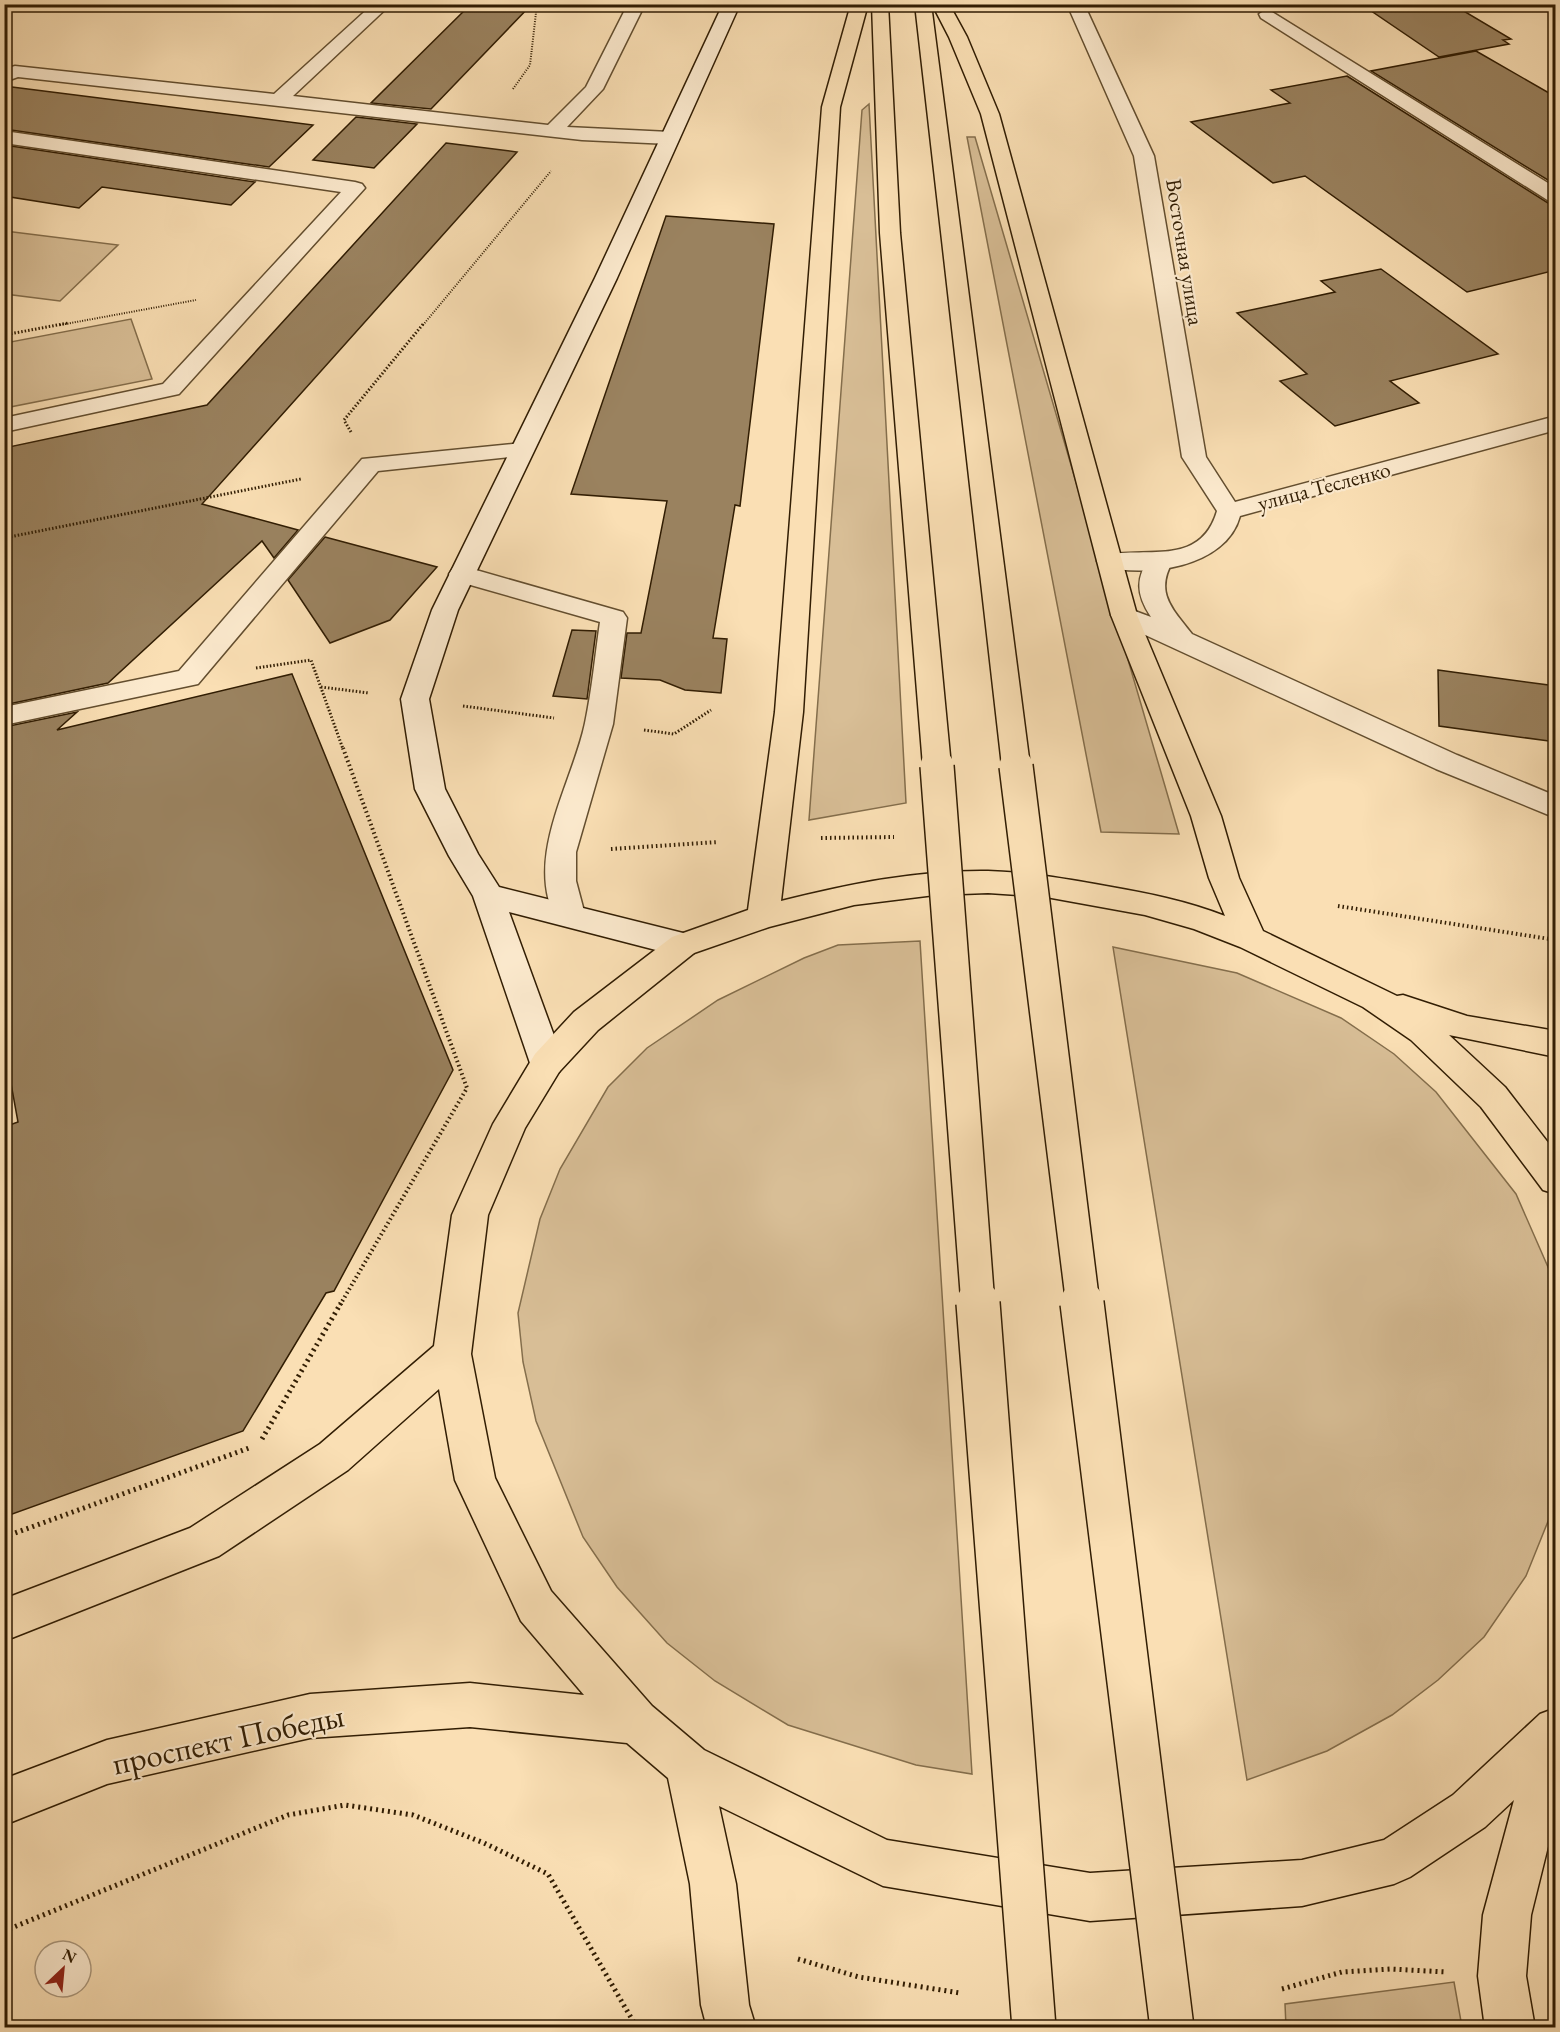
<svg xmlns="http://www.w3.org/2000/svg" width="1560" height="2032" font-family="'EB Garamond',serif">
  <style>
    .green { fill: #d8be96; stroke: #846e4c; stroke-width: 1.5 }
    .building { fill: #9a825f; stroke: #311d03; stroke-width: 1.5 }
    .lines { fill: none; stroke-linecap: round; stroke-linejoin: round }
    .lane-casing { stroke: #634e2f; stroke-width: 3 }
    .street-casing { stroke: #634e2f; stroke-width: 3 }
    .secondary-casing { stroke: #311d03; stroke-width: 3 }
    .primary-casing { stroke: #311d03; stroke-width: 3 }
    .path-far3 { stroke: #311d03; stroke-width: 2; stroke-dasharray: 1 1.5; stroke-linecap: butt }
    .path-far2 { stroke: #311d03; stroke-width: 3; stroke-dasharray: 1.5 2; stroke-linecap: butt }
    .path-far1 { stroke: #311d03; stroke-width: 4; stroke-dasharray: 1.5 3; stroke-linecap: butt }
    .path { stroke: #311d03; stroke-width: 5; stroke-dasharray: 2 4; stroke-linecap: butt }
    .lane { fill: #fceace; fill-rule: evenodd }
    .street { fill: #fceace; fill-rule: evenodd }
    .secondary { fill: #fceace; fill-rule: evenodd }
    .primary { fill: #fadfb4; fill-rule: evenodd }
    .primary-bridge-far1-casing { stroke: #311d03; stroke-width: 36; stroke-linecap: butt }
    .primary-bridge-casing { stroke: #311d03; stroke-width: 46; stroke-linecap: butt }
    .primary-bridge-far1 { stroke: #fadfb4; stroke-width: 33 }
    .primary-bridge { stroke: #fadfb4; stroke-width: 43 }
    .labels { text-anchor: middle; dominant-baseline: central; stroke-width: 4.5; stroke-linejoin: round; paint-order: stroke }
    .far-street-label { font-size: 22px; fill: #311d03; stroke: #fceace }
    .near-street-label { font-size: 33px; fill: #311d03; stroke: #fceace }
  </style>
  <rect width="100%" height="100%" fill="#fadfb4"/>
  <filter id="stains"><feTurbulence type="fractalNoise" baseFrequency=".00333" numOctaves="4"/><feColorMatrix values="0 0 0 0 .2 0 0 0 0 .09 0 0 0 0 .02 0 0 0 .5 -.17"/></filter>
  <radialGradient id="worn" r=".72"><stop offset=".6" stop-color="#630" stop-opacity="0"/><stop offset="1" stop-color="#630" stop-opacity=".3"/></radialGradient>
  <path class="green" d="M869,104l37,699 -97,17 53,-710z
    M967,137h8l204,697 -78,-2z
    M5,231l113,14 -58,56 -55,-7z
    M131,319l21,60 -147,29v-65z
    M920,941l52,833 -56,-9 -128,-40 -73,-44 -48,-38 -50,-56 -34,-50 -47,-116 -13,-59 -5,-49 22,-94 20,-50 48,-82 39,-39 71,-48 86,-42 34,-13z
    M1113,947l124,26 104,45 53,36 42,38 80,102 39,89v221l-29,72 -42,61 -46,43 -46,35 -65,36 -80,29z
    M1454,1982l8,45h-176l-1,-23z"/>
  <path class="building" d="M471,4h61l-101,105 -60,-6z
    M1361,4h91l59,35 -8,1 6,4 -70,13z
    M1476,51l80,46v88l-185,-114z
    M1347,76l201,127 8,2v65l-89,22 -162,-116 -32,7 -82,-61 99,-19 -19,-13z
    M4,86l309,39 -44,42 -265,-38z
    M356,117l61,7 -43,44 -61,-8z
    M446,143l71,9 -315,352 96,26 -24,28 -12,-17 -154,142 -104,22v-257l203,-43z
    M4,145l251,37 -24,23 -129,-18 -23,21 -75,-12z
    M666,216l108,8 -34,282 -5,-1 -22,133 14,1 -6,54 -36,-3 -25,-10 -39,-2 6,-45h14l26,-132 -96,-7z
    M1381,269l117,85 -108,27 29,22 -84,23 -55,-45 27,-7 -70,-61 98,-21 -14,-11z
    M325,537l112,30 -47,53 -60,23 -42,-63z
    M572,630l24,1 -9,68 -34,-3z
    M1438,670l118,16v56l-117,-16z
    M292,674l161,396 -119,221 -8,2 -83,138 -239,86v-390l14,-5 -14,-77v-318l73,-15 -20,18z"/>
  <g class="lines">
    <g class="lane-casing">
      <path id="lane" d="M373,4h18l-98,92 255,29 38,-38 42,-83h17l-42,85 -36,38 103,5 9,6 -9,6 -88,-4 -564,-63 -14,5v-13l11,-3 259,28z
        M4,131l351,51 7,2 3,4 -186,206 -175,38v-14l159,-34 178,-192 -337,-49z
        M522,443l8,2 4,5 -4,5 -152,16 -180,213 -194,41v-18l175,-36 183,-212z
        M1160,553l9,3 4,5c-19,32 0,48 19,73l265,121 99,41v22l-120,-49 -321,-148 -4,-6 4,-6 9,-2 27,10c-15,-23 -16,-39 0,-61z
        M462,566l161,46 4,6 -14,106 -37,128v29l9,34 -5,8 -11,3 -11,-3c-36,-63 14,-138 27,-200 7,-33 10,-67 15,-101l-147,-42 -4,-6 4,-6z"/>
    </g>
    <g class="street-casing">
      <path id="street" d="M1067,4h17l70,152 52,301 29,45 321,-86v14l-316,86c-14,52 -94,62 -139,50l-4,-5 4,-5c43,-11 99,13 116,-45l-35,-54 -48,-301z
        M1267,9l289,179v15l-7,-2 -288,-183 -2,-4z"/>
    </g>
    <g class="secondary-casing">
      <path id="secondary" d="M723,4h17l-123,274 -159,332 -29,89 16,90 33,65 21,33 184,46 11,4 5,8 -5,8 -11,4 -174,-45 55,151 -5,9 -12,4 -12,-4 -5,-9 -57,-167 -24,-40 -34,-67 -14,-90 31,-89 163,-332z"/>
    </g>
    <g class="primary-casing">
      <path id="primary" d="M851,4h17l-28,103 -37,605 -22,189c68,-17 136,-31 207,-30 40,1 79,8 118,15 40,7 81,15 119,30l-16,-38 -18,-62 -80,-201 -130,-501 -32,-77 -17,-33h17l18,33 32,77 138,501 84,201 18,62 24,53 134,65 6,-1 64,21 89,15v26l-107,-22 56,52 51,66v41l-13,-4 -62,-83 -70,-67 -48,-33 -123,-60 -46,-18 -49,-14 -99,-18 -58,-4 -53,2 -81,10 -85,22 -75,26 -96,77 -39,42 -34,56 -37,87 -17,139 24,124 56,113 101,115 52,44 183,90 203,33 212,-13 82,-20 69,-45 87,-81 16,-6v106l-25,101 -5,61 9,52h-50l-7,-52 5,-61 31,-115 -29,27 -75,50 -16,7 -92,22 -212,15 -207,-35 -164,-80 17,78 13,121 7,23h-49l-6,-23 -11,-121 -22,-106 -41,-35 -157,-16 -160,11 -203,46 -103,41v-46l103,-39 203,-46 160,-11 114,12 -63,-74 -66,-141 -16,-91 -91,81 -129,86 -215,85v-42l186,-71 130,-84 114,-98 18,-131 41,-91 42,-70 39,-42 98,-75 76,-27 27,-198 47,-605z
        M872,4h16l12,229 51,533 -4,7 -10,3 -10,-3 -4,-7 -43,-533z
        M915,4h16l99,762 -4,7 -10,3 -10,-3 -4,-7z"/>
    </g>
    <path class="path-far3" d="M513,89l17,-24 7,-61
      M60,325l136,-25
      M423,325l128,-154"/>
    <path class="path-far2" d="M4,335l64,-12
      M351,432l-7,-12 80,-97
      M4,538l297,-59
      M256,668l55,-8 32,89
      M321,687l48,6
      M463,706l91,12
      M644,730l30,4 37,-24"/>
    <path class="path-far1" d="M821,838l73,-1
      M611,849l107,-7
      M1338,906l218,34
      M340,1305l127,-217 -124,-340"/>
    <path class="path" d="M262,1439l79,-136
      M4,1537l245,-89
      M4,1931l284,-116 57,-10 68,10 71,28 64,31 89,154
      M798,1959l61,18 101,16
      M1282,1989l60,-17 48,-3 56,3"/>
    <use href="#lane" class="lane"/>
    <use href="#street" class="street"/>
    <use href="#secondary" class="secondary"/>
    <use href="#primary" class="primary"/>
    <g class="primary-bridge-far1-casing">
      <path id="primary-bridge-far1" d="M937,766l41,539
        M1016,766l67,539"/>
    </g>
    <g class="primary-bridge-casing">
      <path id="primary-bridge" d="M978,1303l56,725
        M1082,1303l90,725"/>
    </g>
    <use href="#primary-bridge-far1" class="primary-bridge-far1"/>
    <use href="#primary-bridge" class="primary-bridge"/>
  </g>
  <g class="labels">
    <g class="far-street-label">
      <text transform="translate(1185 252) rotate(81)">Восточная улица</text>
      <text transform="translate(1324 486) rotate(-15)">улица Тесленко</text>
    </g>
    <g class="near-street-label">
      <text transform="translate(228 1739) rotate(-12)">проспект Победы</text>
    </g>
  </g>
  <rect width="1560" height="2032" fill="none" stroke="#fadfb4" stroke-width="24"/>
  <rect x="6" y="6" width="1548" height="2020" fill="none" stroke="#311d03" stroke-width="3"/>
  <rect x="12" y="12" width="1536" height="2008" fill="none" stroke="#311d03" stroke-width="1.5"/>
  <g transform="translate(63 1969) rotate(26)"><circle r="28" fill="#fceace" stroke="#ab987d" stroke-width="1.5"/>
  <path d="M0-4.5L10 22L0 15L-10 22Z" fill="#8f2418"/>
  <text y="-9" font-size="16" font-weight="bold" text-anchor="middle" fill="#311d03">N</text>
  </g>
  <rect width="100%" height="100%" filter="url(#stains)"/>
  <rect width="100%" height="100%" fill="url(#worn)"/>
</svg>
